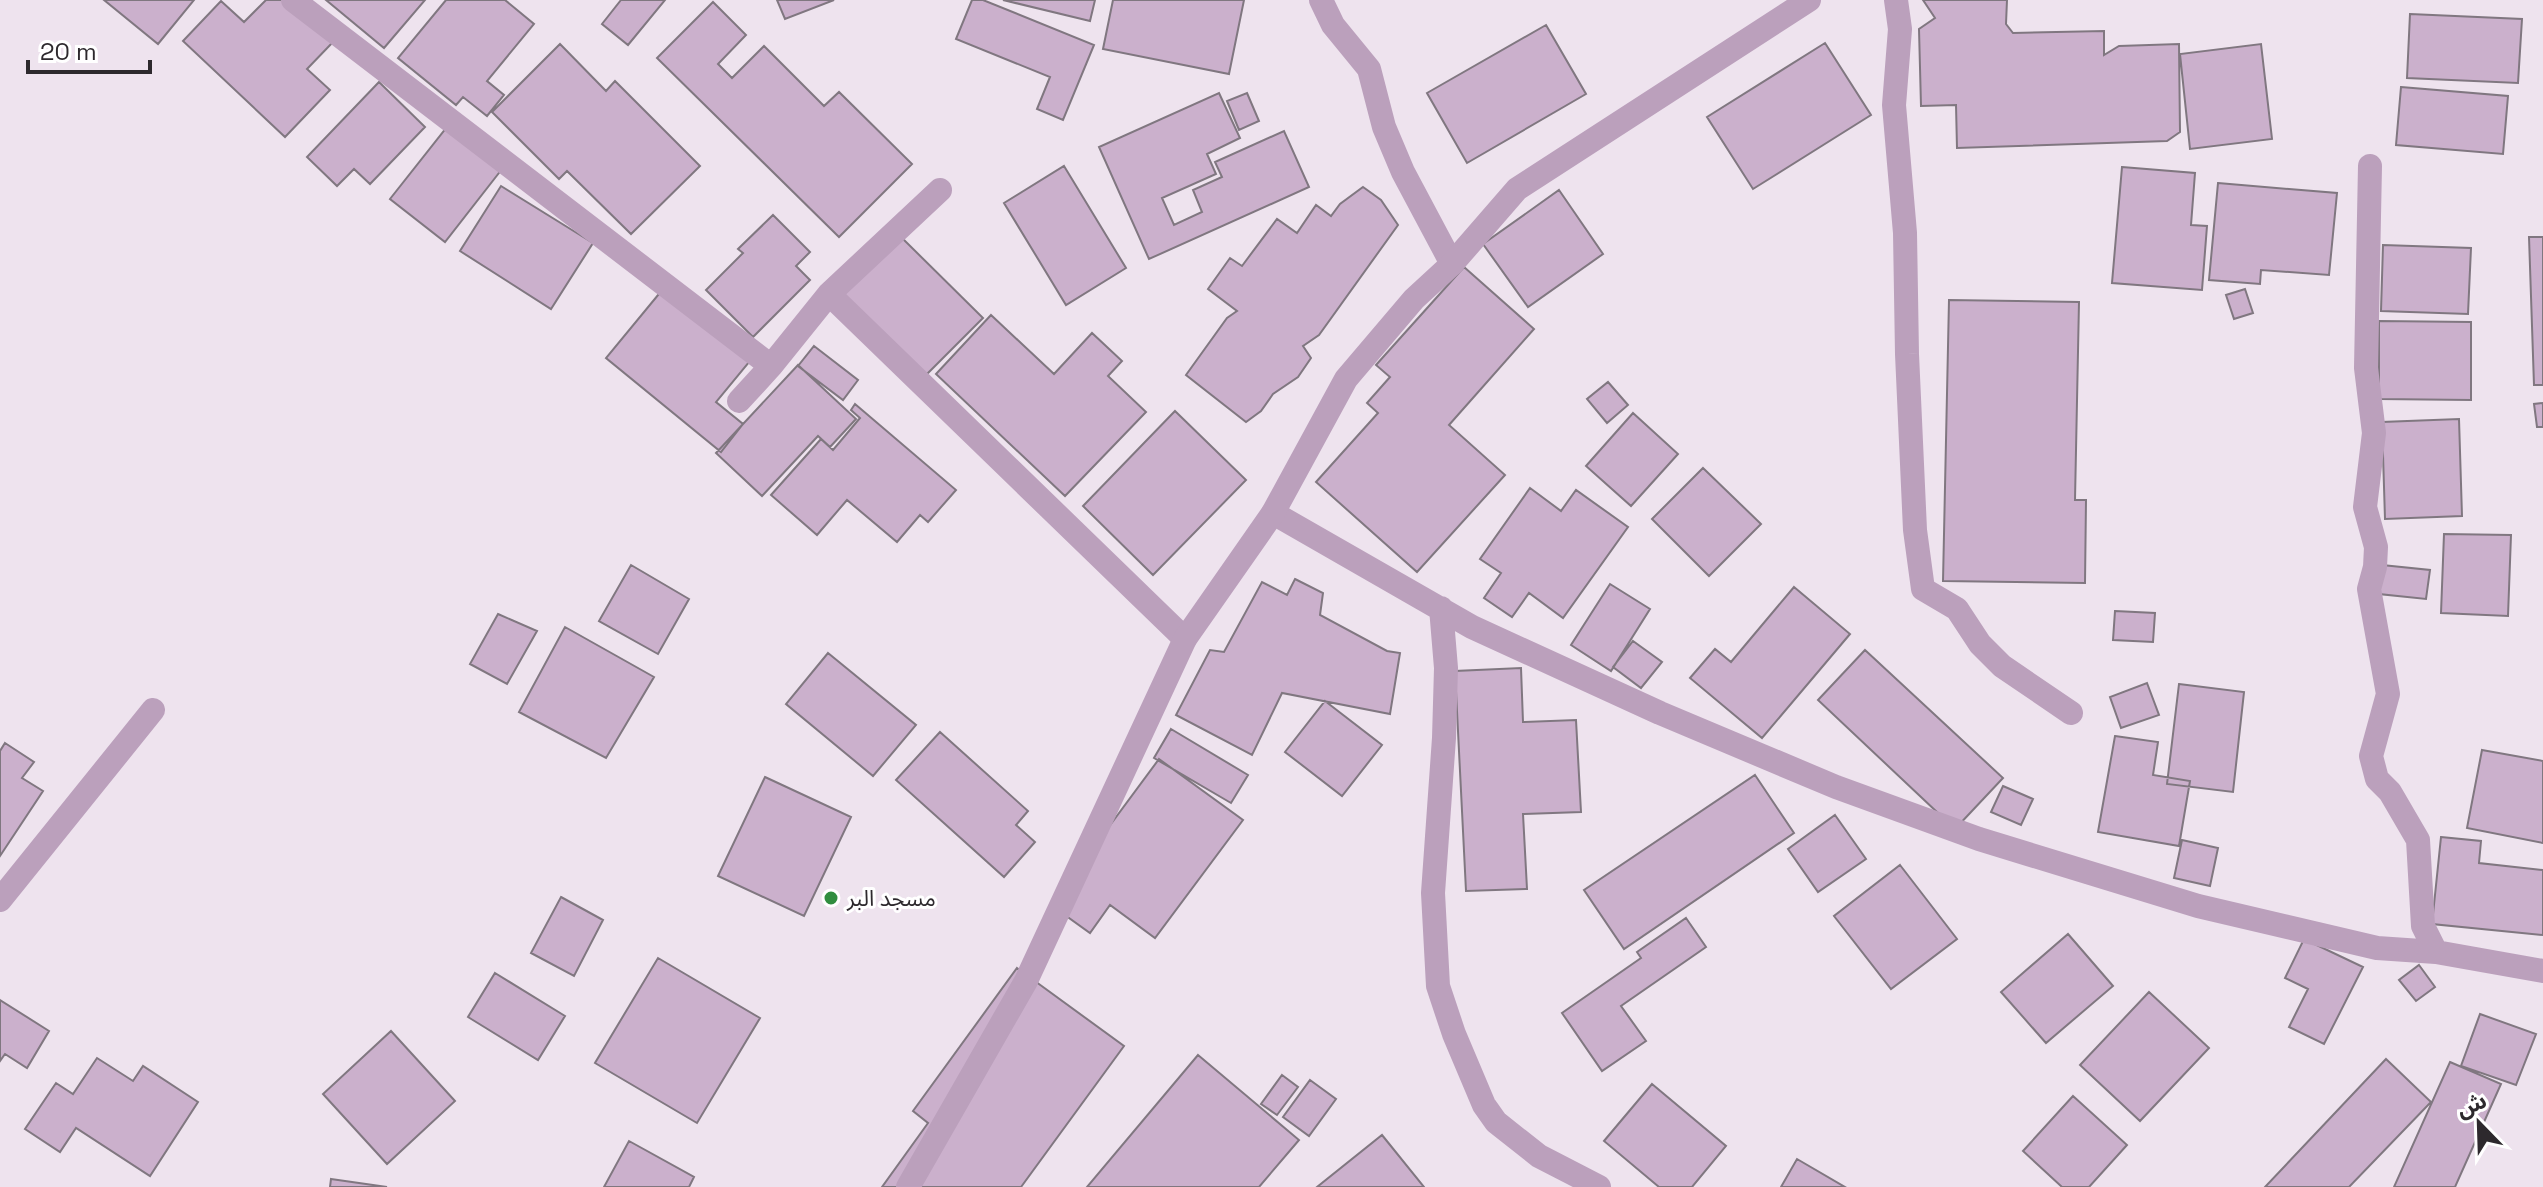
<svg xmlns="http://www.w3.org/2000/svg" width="2543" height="1187" font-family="'Space Grotesk','Noto Sans Arabic',sans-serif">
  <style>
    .building { fill: #cbb0cc; stroke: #807780; stroke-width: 2 }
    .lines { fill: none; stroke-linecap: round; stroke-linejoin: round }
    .minor { stroke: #bba0bc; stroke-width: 24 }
    .tertiary { stroke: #bba0bc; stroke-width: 24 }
    .poi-dot { fill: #308d3f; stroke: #fff; stroke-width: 3 }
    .labels { text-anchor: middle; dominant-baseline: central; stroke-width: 6; stroke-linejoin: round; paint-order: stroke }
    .poi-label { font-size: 22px; fill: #2d292d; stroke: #fff; text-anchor: start }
  </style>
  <rect width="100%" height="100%" fill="#eee3ee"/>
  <path class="building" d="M104,0h90l-36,44z
    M266,0h22l45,42 -26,27 23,21 -45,47 -102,-96 38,-40 23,21z
    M326,0h99l-41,48z
    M446,0h59l29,24 -47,57 17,14 -17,21 -24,-19 -7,8 -58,-47z
    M621,0h44l-37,45 -26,-21z
    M777,0h57l-49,19z
    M972,0h11l111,45 -31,75 -26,-11 13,-32 -94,-38z
    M1003,0h92l-5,21z
    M1113,0h131l-15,74 -126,-25z
    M1923,0h84l-1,24 7,9 91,-2v24l15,-9 60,-2 1,88 -13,9 -210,7 -1,-43 -35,1 -2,-77 16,-11z
    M713,2l33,33 -28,29 14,14 32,-32 60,60 15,-14 73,72 -73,73 -182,-179z
    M2410,14l112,5 -4,64 -111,-5z
    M1546,25l40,69 -119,69 -40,-70z
    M1825,43l46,72 -118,74 -46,-72z
    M560,44l46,47 9,-10 85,85 -69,68 -64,-63 -8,8 -67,-67z
    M2261,44l11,95 -82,10 -10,-95z
    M379,82l46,45 -55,57 -16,-15 -17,17 -30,-29z
    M2401,87l107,9 -5,58 -107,-9z
    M1219,93l21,45 -33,16 9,20 -54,24 12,27 28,-13 -9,-22 29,-13 -7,-15 69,-31 25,56 -160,72 -50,-112z
    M1247,93l12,28 -20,9 -12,-29z
    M447,127l55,42 -57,73 -55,-43z
    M1064,166l62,102 -60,37 -62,-102z
    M2122,167l73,6 -4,52 16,1 -5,64 -90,-7z
    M2218,183l119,10 -8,82 -68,-5 -1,14 -51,-4z
    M501,186l92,57 -42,66 -91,-58z
    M1363,187l18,13 17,25 -79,110 -16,11 8,12 -13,19 -25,17 -12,17 -15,11 -60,-47 41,-57 10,-7 -29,-22 22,-31 12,8 35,-47 20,14 19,-28 15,11 9,-12z
    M1559,190l44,64 -75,53 -45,-63z
    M773,215l37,37 -14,14 14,14 -57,57 -47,-47 37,-37 -5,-4z
    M899,235l84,83 -62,62 -84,-84z
    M2529,237h14v148h-9z
    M2383,245l88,3 -3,66 -87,-3z
    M1464,267l70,62 -85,96 56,50 -88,97 -101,-90 62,-69 -11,-10 23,-26 -14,-12z
    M663,289l87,72 -34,41 27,22 -22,28 -115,-94z
    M2245,289l8,24 -19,6 -8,-24z
    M1949,300l130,2 -4,198h11l-1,83 -142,-2z
    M991,315l63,59 38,-41 30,28 -14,15 38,36 -81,84 -129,-122z
    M2379,321l92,1v78l-92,-1z
    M814,346l44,34 -15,20 -45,-34z
    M798,365l58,54 -26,28 -12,-11 -56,60 -46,-43z
    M1608,382l20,23 -21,18 -20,-24z
    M2543,403v24h-6l-3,-23z
    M855,404l101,86 -28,32 -8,-7 -23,27 -50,-42 -30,35 -46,-40 50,-56 12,11 27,-32 -9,-8z
    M1175,411l71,69 -93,95 -70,-69z
    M1633,413l45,41 -47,52 -45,-40z
    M2459,419l3,97 -77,3 -3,-97z
    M1703,468l58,56 -52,52 -57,-57z
    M1530,488l31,23 15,-21 52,37 -65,91 -34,-25 -17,24 -28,-19 17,-25 -21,-14z
    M2444,534l67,1 -3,81 -67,-3z
    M631,565l58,34 -31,55 -59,-33z
    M2382,565l48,5 -4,29 -47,-5z
    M1295,579l28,14 -3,22 67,36 13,2 -10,61 -108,-21 -30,62 -76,-40 34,-65 14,2 38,-70 25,13z
    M1610,584l40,25 -39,62 -40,-26z
    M1794,587l56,47 -88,104 -72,-60 25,-29 16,13z
    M2115,611l40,2 -2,29 -40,-2z
    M498,614l39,17 -30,53 -37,-20z
    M565,627l89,50 -48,81 -87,-46z
    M1633,641l29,21 -21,26 -28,-21z
    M1865,650l138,128 -48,51 -137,-129z
    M828,653l88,72 -43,51 -87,-72z
    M1521,668l2,54 53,-2 5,92 -58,2 4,75 -61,2 -11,-220z
    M2147,683l12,32 -38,13 -11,-31z
    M2179,684l65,8 -11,100 -66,-8z
    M1325,701l57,44 -40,51 -57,-44z
    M1171,729l77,46 -17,28 -77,-45z
    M940,732l88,79 -12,14 19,17 -31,35 -108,-97z
    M2115,736l43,6 -5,33 37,6 -11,65 -81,-14z
    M5,743l29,19 -12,16 21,13 -43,65v-105z
    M2482,750l61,11v82l-76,-15z
    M1159,759l84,61 -88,118 -45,-33 -20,28 -39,-28z
    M1755,775l39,58 -170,116 -40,-59z
    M765,777l86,40 -47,99 -86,-40z
    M2003,786l30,13 -12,26 -30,-13z
    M1835,815l31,44 -48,33 -30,-43z
    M2441,837l40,4 -2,22 64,7v65l-111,-11z
    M2182,840l36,8 -8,38 -36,-8z
    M1900,865l57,74 -66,50 -57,-73z
    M561,897l42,23 -29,56 -43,-23z
    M1686,918l20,29 -85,59 25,35 -44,30 -40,-58 79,-55 -4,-6z
    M2068,934l45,52 -67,57 -45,-51z
    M2304,939l59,28 -39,77 -35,-17 19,-38 -23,-11z
    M658,958l102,60 -63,105 -102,-60z
    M2419,965l16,22 -19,14 -17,-21z
    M1017,968l107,78 -103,141h-139l46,-64 -15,-12z
    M495,973l70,43 -27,44 -70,-43z
    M2149,992l60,56 -69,73 -60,-56z
    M0,1000l49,31 -22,37 -22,-14 -5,7z
    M2480,1014l56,20 -20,51 -55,-19z
    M391,1031l64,70 -68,63 -64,-70z
    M1198,1055l101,85 -40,47h-172z
    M97,1058l36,23 10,-15 55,36 -48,74 -74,-48 -16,24 -35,-23 31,-46 17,11z
    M2386,1059l45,43 -82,85h-84z
    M2450,1062l51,22 -46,103h-61z
    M1282,1075l16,12 -21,28 -16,-11z
    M1310,1080l26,19 -27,37 -26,-19z
    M1652,1084l74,62 -34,41h-33l-55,-46z
    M2073,1096l54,49 -38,42h-27l-39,-36z
    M1382,1135l42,52h-107z
    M629,1141l65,36 -5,10h-85z
    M1797,1159l48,28h-64z
    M331,1179l56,8h-57z"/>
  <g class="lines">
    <path class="minor" d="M293,0l478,366
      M1321,0l12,25 36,44 15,58 19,45 49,92
      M1896,0l4,29 -6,76 11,128 2,121 8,176 8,59 34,20 23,35 22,22 69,47
      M2370,166l-4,202 8,65 -9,74 11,40 -1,20 -6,22 19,105 -17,62 6,23 13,13 28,48 5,86 13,26
      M829,294l356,345
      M739,401l32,-35 58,-72 111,-104
      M1273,513l199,114 188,86 176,74 143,52 219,67 179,42 59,4 107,19
      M1441,608l5,60 -2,70 -11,155 5,93 16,48 30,71 12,17 43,34 60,31
      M0,900l153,-190"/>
    <path class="tertiary" d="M908,1187l118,-206 159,-342 88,-126 73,-134 68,-80 38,-35 65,-75 292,-189"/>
  </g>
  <circle class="poi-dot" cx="831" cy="898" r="8"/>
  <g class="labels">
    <g class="poi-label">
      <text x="847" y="898">مسجد البر</text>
    </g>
  </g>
  <g transform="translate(2479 1123) rotate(337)" stroke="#ffffff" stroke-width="6" paint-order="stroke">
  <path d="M0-6L14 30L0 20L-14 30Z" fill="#2d292d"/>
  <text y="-12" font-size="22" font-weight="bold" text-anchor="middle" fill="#2d292d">ش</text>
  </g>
  <path d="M28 60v12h122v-12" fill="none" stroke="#2d292d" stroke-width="4"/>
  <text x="40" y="60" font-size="24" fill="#2d292d" stroke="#ffffff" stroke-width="6" paint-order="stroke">20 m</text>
</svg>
